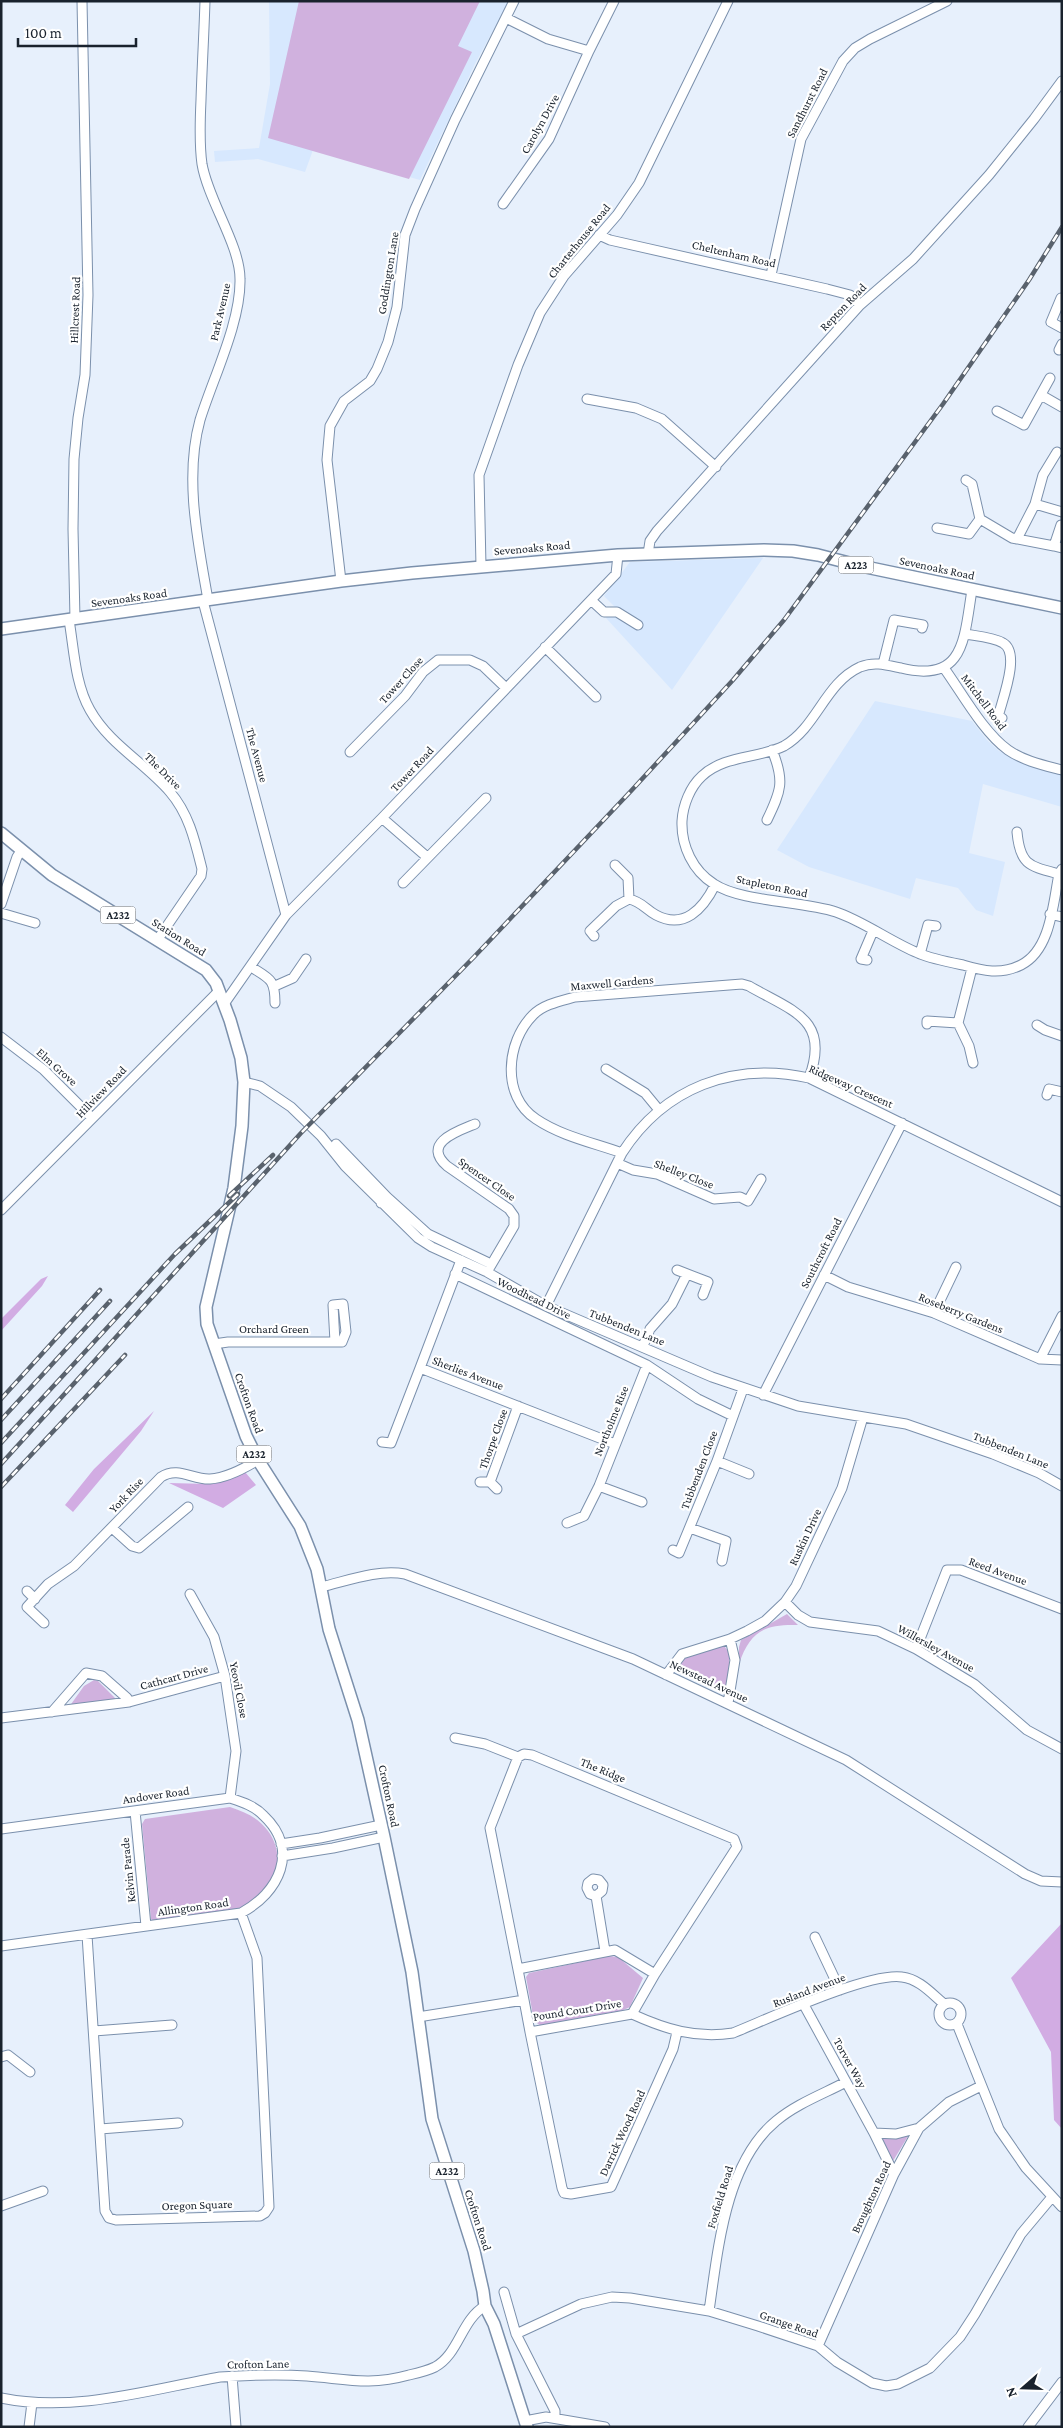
<svg xmlns="http://www.w3.org/2000/svg" width="1063" height="2428" font-family="'Crimson Pro',serif">
  <style>
    .built { fill: #d7e8fe }
    .green { fill: #d0b1de }
    .forest { fill: #d2ace3 }
    .lines { fill: none; stroke-linecap: round; stroke-linejoin: round }
    .minor-casing { stroke: #7b90ac; stroke-width: 11 }
    .major-casing { stroke: #7b90ac; stroke-width: 14 }
    .minor { stroke: #fff; stroke-width: 9 }
    .major { stroke: #fff; stroke-width: 11 }
    .rail-casing { stroke: #59626d; stroke-width: 4.5 }
    .rail { stroke: #fff; stroke-width: 2.5; stroke-dasharray: 8; stroke-linecap: butt }
    .labels { text-anchor: middle; dominant-baseline: central; stroke-width: 4.5; stroke-linejoin: round; paint-order: stroke }
    .shield { fill: #fff; stroke: #5e646c; stroke-width: 1 }
    .shield-label { font-size: 11px; font-weight: bold; fill: #19222d }
    .street-label { font-size: 12px; fill: #19222d; stroke: #fff }
  </style>
  <rect width="100%" height="100%" fill="#e7f0fc"/>
  <path class="built" d="M269,1h240l-34,63 -55,116 -107,-30 -8,22 -47,-13 -43,3 -1,-11 45,-3 11,-64z
    M763,558l-91,132 -66,-72 9,-11 -11,-11 26,-34z
    M875,701l97,20 15,19 12,11 21,10 42,13v33l-79,-23 -14,69 36,9 -12,54 -17,-6 -18,-22 -42,-10 -6,21 -101,-32 -32,-17z"/>
  <path class="green" d="M299,1h181l-22,45 14,6 -63,127 -141,-41z
    M787,1614l11,11c-33,-1 -48,6 -59,39v-17l2,-7z
    M717,1646h7l6,7 -3,37 -4,3 -47,-23 6,-11z
    M94,1680l4,1 19,19 -48,7 15,-21z
    M230,1807c15,5 29,11 38,24 22,29 3,71 -29,81 -22,7 -60,8 -84,12l-4,-5 -9,-95 3,-5z
    M609,1956l9,1 25,21 -13,29 -9,4 -80,15 -7,-5 -8,-44 3,-4z
    M910,2133l-17,28 -13,-24z"/>
  <path class="forest" d="M48,1276l-6,10 -41,45v-12l40,-40z
    M154,1411l-13,20 -68,81 -8,-7 29,-36z
    M245,1472l11,13 -33,23 -54,-25 40,1z
    M1062,1923v206l-8,-9 -3,-68 -40,-74z"/>
  <g class="lines">
    <g class="minor-casing">
      <path id="minor" d="M205,1c-1,33 -3,66 -4,99 -1,21 -2,43 1,64 6,36 38,81 38,115 1,43 -27,99 -40,141 -16,58 -2,122 8,180
        M506,18l42,21 41,12 25,-50
        M503,204l46,-65 40,-88
        M599,235l11,5 217,49 23,6 10,10
        M771,275l30,-136 42,-78 12,-13 15,-9 77,-38
        M1061,298l-10,24 11,6
        M1059,350l3,-6
        M1041,395l21,12
        M587,399l49,9 26,11 54,48
        M997,411l27,14 26,-47
        M1057,452l-14,23 -8,29 27,8
        M966,480l6,4 8,35 32,19 42,8
        M1061,525l-7,21 8,2
        M937,528l32,6 11,-15
        M1017,539l18,-35
        M648,554l2,-13 7,-10 203,-226 53,-46 76,-84 45,-56 28,-38
        M481,566l-2,-91 39,-110 22,-52 24,-37 53,-61 22,-32 89,-182
        M341,581l-14,-121 3,-34 14,-25 26,-20 7,-12 11,-27 9,-35 8,-72 10,-26 40,-89 59,-119
        M972,590c-8,48 -7,94 -71,78 -14,-3 -27,-7 -41,-1 -35,16 -43,60 -76,79 -26,13 -60,9 -82,30 -12,11 -19,29 -20,45 -1,25 11,50 32,63 27,18 89,17 122,28 27,9 55,30 82,41 14,6 30,9 45,12 20,6 38,10 58,0 30,-15 32,-62 38,-91l3,-5
        M591,600l13,12h13l21,13
        M203,601l83,314
        M75,619l-2,-90 1,-70 4,-41 7,-43 3,-80 -6,-294
        M69,620c5,29 6,64 21,90 19,34 55,53 80,82 19,22 25,49 32,77l-1,7 -43,63
        M965,634c11,2 28,3 38,9 18,10 -1,57 -5,74l4,1
        M545,647l51,50
        M883,664l11,-44 29,5 -1,3
        M944,668c18,25 39,64 64,82 16,11 35,15 54,20
        M350,752l55,-56 18,-24 15,-12h32l13,6 23,22
        M382,818l45,39
        M767,820c14,-29 18,-39 5,-70
        M1017,832c3,33 12,34 42,42
        M615,865l13,13 1,21
        M403,883l83,-85
        M1,904l16,-47 4,-6
        M1,913l34,10
        M1050,914l12,3
        M594,936l-4,-5 26,-25 13,-7c13,3 16,10 27,16 28,15 47,-6 59,-30
        M920,954l8,-29 8,1
        M867,960l-6,-1 12,-28
        M251,967c19,12 24,12 24,36
        M972,968l-14,55 11,23 4,17
        M275,986l18,-8 13,-19
        M224,1004l62,-89 96,-97 209,-218 25,-26 2,-19
        M927,1024v-3l31,2
        M1037,1025l8,5 17,6
        M1,1037l43,33 48,48
        M606,1069l39,24 14,17
        M244,1082l16,4 31,21 30,29 24,30 73,72 14,9 55,25 59,34 166,71 86,29 108,18 87,30 46,19 23,13
        M1047,1095l2,-6 13,3
        M475,1124c-17,7 -54,19 -28,42l62,43 5,7v10l-27,46
        M336,1144l51,53
        M622,1153c-28,-10 -61,-17 -86,-34 -35,-23 -30,-77 -3,-104 11,-11 28,-14 42,-18l167,-13 7,2c43,25 82,33 60,92
        M617,1163l16,7 24,4 57,25 26,-2 8,4 13,-22
        M381,1203l6,-6 41,37 63,30
        M1,1210l218,-219
        M461,1260l-41,108 195,76
        M677,1270l31,12 -5,13
        M455,1274l192,91 51,34 35,17
        M824,1275l24,12 86,26 106,46 22,1
        M546,1306l76,-153c42,-65 111,-92 187,-75l253,124
        M934,1313l22,-46
        M214,1344l14,-2h114l4,-10 -3,-28 -10,1 2,37
        M643,1346l7,-17 22,-25 15,-30
        M1040,1359l22,-43
        M763,1395l139,-272
        M382,1442l9,1 29,-75
        M717,1461l32,13
        M480,1482h10l7,7
        M490,1482l28,-76
        M599,1486l43,16
        M567,1523l17,-7 15,-30 48,-121
        M112,1528l20,18 7,2 49,-41
        M690,1528l36,13 -4,20
        M673,1550l6,3 38,-92 26,-72
        M321,1587c26,-6 56,-18 84,-13l228,85 213,101 179,114 16,7 21,1
        M27,1591l8,8
        M190,1594l24,43 11,39 11,75 -6,47
        M785,1602l13,13 12,7 68,9 38,18 58,35 53,46 35,19
        M44,1623l-17,-16 21,-23 26,-18 87,-89c17,-11 32,3 49,2 16,-1 35,-11 48,-19
        M916,1649l31,-79h14l101,39
        M666,1675l16,-21 48,-15 17,-8 18,-10 20,-19 11,-16 46,-98 21,-71
        M728,1703l7,-43 -5,-21
        M52,1712l34,-39 16,3 25,22 2,4
        M1,1718l128,-16 96,-26
        M455,1738l30,6 33,13
        M135,1811l11,115
        M1,1829l229,-31c12,4 25,8 34,18 36,34 15,77 -23,97l-240,33
        M281,1844l39,-6 61,-13
        M282,1856l51,-8 51,-11
        M596,1896l6,-5 1,-6 -4,-5 -6,-1 -5,4 -1,5 3,6 6,2 9,55
        M87,1935l18,276 4,7 7,2 144,-4 5,-3 4,-6 -12,-249 -16,-45
        M815,1937l25,53
        M524,2000l-34,-172 28,-71 6,-3 8,1 202,84 3,8 -82,127
        M939 2014a11 11 0 1 1 22 0a11 11 0 1 1-22 0Z
        M804,2005l70,128 20,41
        M632,2014c33,15 64,25 101,19 35,-14 136,-61 169,-56 17,2 29,16 41,26
        M418,2017l106,-17 6,32 102,-18 23,-40 -40,-24 -97,19
        M957,2024l42,105 27,39 36,39
        M94,2031l78,-6
        M530,2032l32,156 2,5 7,1 40,-7 62,-138 4,-17
        M1,2057l7,-2 22,17
        M100,2129l78,-6
        M874,2133l22,1 23,-6
        M1,2206l42,-15
        M504,2292l12,42 39,77v7
        M709,2311c9,-61 16,-148 67,-190 20,-17 47,-27 70,-39
        M516,2334l65,-30 31,-7 18,1 79,13 49,15 60,20 19,16 35,21 14,3 12,-2 32,-16 30,-31 15,-23 46,-80 31,-37
        M818,2346l76,-172 25,-46 30,-26 32,-16
        M232,2376l4,51
        M1,2398c73,15 147,-8 219,-21 29,-2 59,-3 87,-1 40,3 62,10 102,-1 9,-2 18,-4 26,-8 24,-13 26,-47 50,-61
        M525,2421l21,-4 59,10
        M29,2427l3,-24
        M1028,2427l34,-45"/>
    </g>
    <g class="major-casing">
      <path id="major" d="M1,629l340,-48 71,-8 206,-18 146,-5 29,1 25,4 43,11 201,42
        M1,833l51,42 154,95 10,13 14,37 11,38 3,24 -2,44 -8,62 -28,119 1,17 39,112 12,24 42,66 17,43 12,60 29,91 26,117 28,135 20,147 42,132 9,40 2,15 9,18 33,103"/>
    </g>
    <use href="#minor" class="minor"/>
    <use href="#major" class="major"/>
    <g class="rail-casing">
      <path id="rail" d="M229,1196l44,-41
        M1,1399l99,-109
        M1,1420l109,-119
        M1,1443l174,-189 63,-60
        M1,1464l300,-331 173,-176 157,-166 102,-111 51,-60 159,-216 86,-124 33,-53
        M1,1487l124,-132"/>
    </g>
    <use href="#rail" class="rail"/>
  </g>
  <g class="labels">
    <g class="shield">
      <rect x="838.5" y="556.5" width="35" height="17" rx="4"/>
      <rect x="100.5" y="906.5" width="35" height="17" rx="4"/>
      <rect x="236.5" y="1445.5" width="35" height="17" rx="4"/>
      <rect x="429.5" y="2162.5" width="35" height="17" rx="4"/>
    </g>
    <g class="shield-label">
      <text x="856" y="565">A223</text>
      <text x="118" y="915">A232</text>
      <text x="254" y="1454">A232</text>
      <text x="447" y="2171">A232</text>
    </g>
    <g class="street-label">
      <text transform="translate(807 103) rotate(-63)">Sandhurst Road</text>
      <text transform="translate(540 124) rotate(-61)">Carolyn Drive</text>
      <text transform="translate(579 241) rotate(-51)">Charterhouse Road</text>
      <text transform="translate(734 254) rotate(13)">Cheltenham Road</text>
      <text transform="translate(388 273) rotate(-81)">Goddington Lane</text>
      <text transform="translate(843 307) rotate(-46)">Repton Road</text>
      <text transform="translate(75 310) rotate(-88)">Hillcrest Road</text>
      <text transform="translate(220 312) rotate(-77)">Park Avenue</text>
      <text transform="translate(532 548) rotate(-5)">Sevenoaks Road</text>
      <text transform="translate(937 568) rotate(12)">Sevenoaks Road</text>
      <text transform="translate(129 598) rotate(-8)">Sevenoaks Road</text>
      <text transform="translate(401 680) rotate(-48)">Tower Close</text>
      <text transform="translate(984 702) rotate(53)">Mitchell Road</text>
      <text transform="translate(257 755) rotate(75)">The Avenue</text>
      <text transform="translate(412 769) rotate(-47)">Tower Road</text>
      <text transform="translate(163 771) rotate(45)">The Drive</text>
      <text transform="translate(772 886) rotate(12)">Stapleton Road</text>
      <text transform="translate(179 937) rotate(32)">Station Road</text>
      <text transform="translate(612 983) rotate(-5)">Maxwell Gardens</text>
      <text transform="translate(57 1067) rotate(42)">Elm Grove</text>
      <text transform="translate(851 1086) rotate(24)">Ridgeway Crescent</text>
      <text transform="translate(101 1092) rotate(-46)">Hillview Road</text>
      <text transform="translate(684 1174) rotate(21)">Shelley Close</text>
      <text transform="translate(487 1179) rotate(35)">Spencer Close</text>
      <text transform="translate(821 1253) rotate(-63)">Southcroft Road</text>
      <text transform="translate(534 1298) rotate(26)">Woodhead Drive</text>
      <text transform="translate(961 1313) rotate(22)">Roseberry Gardens</text>
      <text transform="translate(627 1327) rotate(22)">Tubbenden Lane</text>
      <text x="274" y="1329">Orchard Green</text>
      <text transform="translate(468 1373) rotate(21)">Sherlies Avenue</text>
      <text transform="translate(249 1403) rotate(70)">Crofton Road</text>
      <text transform="translate(611 1421) rotate(-68)">Northolme Rise</text>
      <text transform="translate(493 1439) rotate(-70)">Thorpe Close</text>
      <text transform="translate(1011 1450) rotate(22)">Tubbenden Lane</text>
      <text transform="translate(699 1470) rotate(-69)">Tubbenden Close</text>
      <text transform="translate(126 1495) rotate(-47)">York Rise</text>
      <text transform="translate(805 1537) rotate(-65)">Ruskin Drive</text>
      <text transform="translate(998 1571) rotate(20)">Reed Avenue</text>
      <text transform="translate(936 1648) rotate(29)">Willersley Avenue</text>
      <text transform="translate(174 1677) rotate(-15)">Cathcart Drive</text>
      <text transform="translate(709 1681) rotate(25)">Newstead Avenue</text>
      <text transform="translate(239 1690) rotate(79)">Yeovil Close</text>
      <text transform="translate(603 1770) rotate(22)">The Ridge</text>
      <text transform="translate(156 1795) rotate(-8)">Andover Road</text>
      <text transform="translate(389 1796) rotate(78)">Crofton Road</text>
      <text transform="translate(128 1870) rotate(-96)">Kelvin Parade</text>
      <text transform="translate(193 1907) rotate(-8)">Allington Road</text>
      <text transform="translate(809 1990) rotate(-21)">Rusland Avenue</text>
      <text transform="translate(577 2010) rotate(-9)">Pound Court Drive</text>
      <text transform="translate(850 2063) rotate(61)">Torver Way</text>
      <text transform="translate(622 2133) rotate(-65)">Darrick Wood Road</text>
      <text transform="translate(720 2197) rotate(-73)">Foxfield Road</text>
      <text transform="translate(871 2197) rotate(-65)">Broughton Road</text>
      <text transform="translate(197 2205) rotate(-2)">Oregon Square</text>
      <text transform="translate(478 2220) rotate(72)">Crofton Road</text>
      <text transform="translate(789 2324) rotate(19)">Grange Road</text>
      <text transform="translate(258 2364) rotate(-1)">Crofton Lane</text>
    </g>
  </g>
  <rect width="1063" height="2428" fill="none" stroke="#19222d" stroke-width="5"/>
  <g transform="translate(1023 2388) rotate(250)" stroke="#ffffff" stroke-width="4" paint-order="stroke">
  <path d="M0-4L9 19L0 12L-9 19Z" fill="#19222d"/>
  <text y="-8" font-size="14" font-weight="bold" text-anchor="middle" fill="#19222d">N</text>
  </g>
  <path d="M18 38v8h118v-8" fill="none" stroke="#19222d" stroke-width="2.5"/>
  <text x="25" y="38" font-size="15" fill="#19222d" stroke="#ffffff" stroke-width="4" paint-order="stroke">100 m</text>
</svg>
